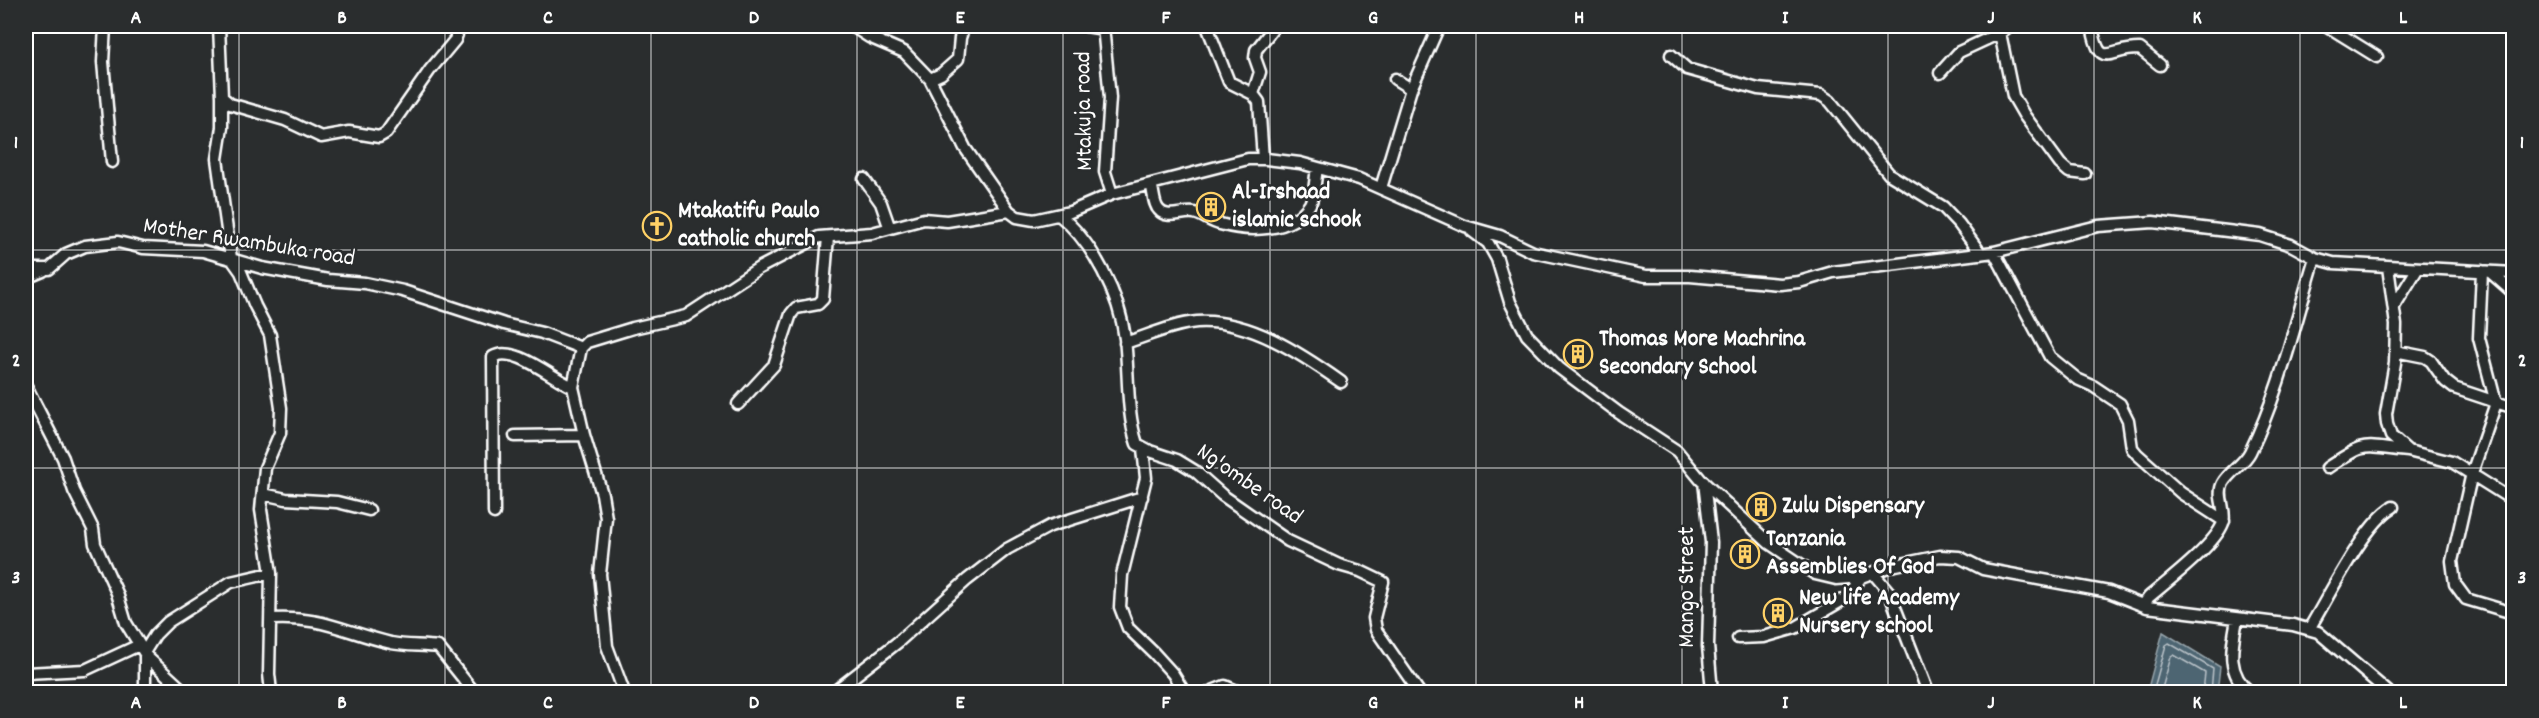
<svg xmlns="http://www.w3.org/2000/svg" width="2539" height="718" font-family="Dekko,sans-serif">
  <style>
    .water { fill: #4e6572; stroke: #95a3aa; stroke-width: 1.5 }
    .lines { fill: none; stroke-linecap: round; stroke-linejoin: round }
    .shore { stroke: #b8c1c7; stroke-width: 1.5 }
    .minor-casing { stroke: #fff; stroke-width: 15 }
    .minor { stroke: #2a2d2e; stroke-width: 10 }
    .grid { fill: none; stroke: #fff; stroke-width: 1.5; stroke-opacity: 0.55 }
    .labels { text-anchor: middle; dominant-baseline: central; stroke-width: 5; stroke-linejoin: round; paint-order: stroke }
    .street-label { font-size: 24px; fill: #fff; stroke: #2a2d2e }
    .poi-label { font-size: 24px; font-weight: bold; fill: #fff; stroke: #2a2d2e; text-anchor: start }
    .neatline { fill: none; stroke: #fff; stroke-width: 2 }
    .grid-label { font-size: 20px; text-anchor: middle; font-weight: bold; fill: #fff }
  </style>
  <rect width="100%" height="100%" fill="#2a2d2e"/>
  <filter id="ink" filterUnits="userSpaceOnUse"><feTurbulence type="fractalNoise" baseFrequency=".0167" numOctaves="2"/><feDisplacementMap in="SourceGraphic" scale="12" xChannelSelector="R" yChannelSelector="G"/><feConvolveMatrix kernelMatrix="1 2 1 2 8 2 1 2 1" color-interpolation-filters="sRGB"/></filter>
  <g filter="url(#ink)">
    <path class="water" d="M2163,632l57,35 -3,25h-70z"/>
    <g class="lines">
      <path class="shore" d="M2153,692l13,-47 3,-2 44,26 -2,23
        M2161,692l10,-35 3,-2 31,18 -2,19"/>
      <g class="minor-casing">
        <path id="minor" d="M105,26l-2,36 9,100
          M219,26l3,71v30l-5,32 14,99 10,14 14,34 15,29 11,73 -1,25 -15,35 -4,42 10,63 -2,101 2,18
          M852,26l17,11 35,15 26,27 35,69 44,63 8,6 17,3 36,-8 42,-18 39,-10 97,-25h18l34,4 59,16 106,47 35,10 33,16 113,24h44l90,8 19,-2 34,-10 161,-20 104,-26 55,-4 107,13 31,10 24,13 18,5 181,10
          M1086,26l18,3
          M1103,26l7,72 -5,74 7,22
          M1207,26l22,56 24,12 6,8 4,57
          M2092,26c8,46 17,22 48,23l20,16
          M2327,26l50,31
          M2000,33l13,63 11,19 36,49 9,8 16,2
          M1671,55l16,14 71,20 63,6 9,6 59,73 54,33 16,17 22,30
          M1940,73l19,-21 41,-19 9,-7
          M930,79l11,-5 17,-15 2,-21 4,-12
          M1395,79l16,10
          M1253,94l7,-22 -5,-14 1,-8 19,-24
          M222,97l8,7 55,16 36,17 28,-5 30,5 7,-4 44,-63 25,-30 5,-14
          M864,179l17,24 8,23
          M1151,184c3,8 2,20 8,26 8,10 24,1 35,3 9,2 17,9 26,11 28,8 72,9 90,-20 5,-9 5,-25 7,-36
          M1381,188l30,-99 28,-63
          M1059,215c34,27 61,81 66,124 4,34 1,72 12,105l13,7 27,9 18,11 27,24 66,46 51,24 21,6 23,11 -9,36 2,12 43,62
          M1472,231l16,12 9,16 13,43 17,33 32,33 60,45 58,38 24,29 68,63 46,31 21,5 25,-2 30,-11 49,-10 19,1 24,12 126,23 38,15 146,18 25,7 70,60
          M1994,252l56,105 27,22 16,7 27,18 8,16 4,28 5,6 44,39 43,28
          M2388,267l8,58 -1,38 -9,51 1,10 4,12 17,15 44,11 62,39
          M26,269h23l17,-15 19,-8 33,-4 25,6 60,3 59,17 66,12 37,3 38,8 101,33 38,9 39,15
          M2482,271l-3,67 17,65 -24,70 -20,88 3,23 11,15 40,12 8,-2
          M2490,272l24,21
          M26,278l17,-7
          M2395,305l23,-37
          M1125,343c23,-7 48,-19 72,-21 52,-3 103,31 144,60
          M2395,351l30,6 6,4 14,20 9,7 60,20
          M26,386l37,72 11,33 19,38 2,15 22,49 9,30 21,34 38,35
          M738,404l36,-39 17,-51 5,-6 22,-4 5,-5 5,-62
          M584,435l-11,-48 8,-39 6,-6 46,-14 53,-12 73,-48 60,-31 53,-4 52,-14 23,2 62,-10
          M515,436l69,-1 18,59 4,24 -6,56 7,72 17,46
          M1143,448l3,30 -24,97 -2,32 8,21 26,25 19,21 11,18
          M2327,468c41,-28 34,-21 81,-17
          M1704,482l7,60 -3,104 4,46
          M263,494l23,5 51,3 32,8
          M494,513l-1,-156c21,-13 60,22 80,30
          M1873,573l16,19 39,100
          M2143,605l6,-8c19,-16 66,-52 74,-74 4,-13 -7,-28 0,-40 7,-12 21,-19 27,-31 30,-61 45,-129 65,-194
          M271,619c51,-3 73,13 120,24 15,3 31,2 47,4l36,45
          M2237,619c-5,27 -12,54 13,73
          M2309,629c19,-31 55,-105 84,-122
          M1738,638l26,-1 31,-9 53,-31 13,-20
          M26,673l59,-3 54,-25
          M145,692v-41l10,-16 13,-13 63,-40 40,-9
          M834,692l64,-50 69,-62 40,-31 43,-23 92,-29
          M1210,692l15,-6 14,6"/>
      </g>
      <use href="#minor" class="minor"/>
    </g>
  </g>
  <path class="grid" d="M239,26v666M445,26v666M651,26v666M857,26v666M1063,26v666M1270,26v666M1476,26v666M1682,26v666M1888,26v666M2094,26v666M2300,26v666M26,250h2488M26,468h2488"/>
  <defs>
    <g id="building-ring" transform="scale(1.5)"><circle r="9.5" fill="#2a2d2e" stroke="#ffd166" stroke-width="1.5"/><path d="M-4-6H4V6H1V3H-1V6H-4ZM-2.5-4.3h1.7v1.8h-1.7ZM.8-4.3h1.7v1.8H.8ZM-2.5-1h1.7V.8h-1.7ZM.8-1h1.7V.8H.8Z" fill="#ffd166"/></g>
    <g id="church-ring" transform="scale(1.5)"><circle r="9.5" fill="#2a2d2e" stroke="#ffd166" stroke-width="1.5"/><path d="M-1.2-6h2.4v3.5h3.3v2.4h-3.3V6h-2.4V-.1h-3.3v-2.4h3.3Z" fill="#ffd166"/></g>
  </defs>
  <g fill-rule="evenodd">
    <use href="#building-ring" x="1211" y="207"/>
    <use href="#church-ring" x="657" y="226"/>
    <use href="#building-ring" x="1578" y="354"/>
    <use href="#building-ring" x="1761" y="507"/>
    <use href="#building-ring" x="1745" y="554"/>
    <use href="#building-ring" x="1778" y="613"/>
  </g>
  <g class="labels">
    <g class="street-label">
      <text transform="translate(1085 111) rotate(-91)">Mtakuja road</text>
      <text transform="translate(249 243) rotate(9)">Mother Rwambuka road</text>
      <text transform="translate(1249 485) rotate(35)">Ng'ombe road</text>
      <text transform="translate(1688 587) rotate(-90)">Mango Street</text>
    </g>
    <g class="poi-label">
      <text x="1232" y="193">Al-Irshaad<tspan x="1232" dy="28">islamic schook</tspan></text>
      <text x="678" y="212">Mtakatifu Paulo<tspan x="678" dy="28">catholic church</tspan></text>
      <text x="1599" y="340">Thomas More Machrina<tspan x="1599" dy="28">Secondary School</tspan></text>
      <text x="1782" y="507">Zulu Dispensary</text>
      <text x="1766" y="540">Tanzania<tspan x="1766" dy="28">Assemblies Of God</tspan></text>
      <text x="1799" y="599">New life Academy<tspan x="1799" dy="28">Nursery school</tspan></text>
    </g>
  </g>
  <rect width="2539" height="718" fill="none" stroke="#2a2d2e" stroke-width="66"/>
  <rect x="33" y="33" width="2473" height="652" class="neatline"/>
  <g class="grid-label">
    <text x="136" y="23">A</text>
    <text x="342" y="23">B</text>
    <text x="548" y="23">C</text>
    <text x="754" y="23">D</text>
    <text x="960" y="23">E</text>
    <text x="1166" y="23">F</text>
    <text x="1373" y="23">G</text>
    <text x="1579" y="23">H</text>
    <text x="1785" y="23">I</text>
    <text x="1991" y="23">J</text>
    <text x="2197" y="23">K</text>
    <text x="2403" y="23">L</text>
    <text x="16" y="148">1</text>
    <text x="2522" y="148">1</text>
    <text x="16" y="366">2</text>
    <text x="2522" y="366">2</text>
    <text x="16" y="583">3</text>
    <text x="2522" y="583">3</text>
    <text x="136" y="708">A</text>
    <text x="342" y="708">B</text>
    <text x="548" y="708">C</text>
    <text x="754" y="708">D</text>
    <text x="960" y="708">E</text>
    <text x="1166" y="708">F</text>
    <text x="1373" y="708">G</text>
    <text x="1579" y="708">H</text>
    <text x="1785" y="708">I</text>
    <text x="1991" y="708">J</text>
    <text x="2197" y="708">K</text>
    <text x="2403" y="708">L</text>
  </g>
</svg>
